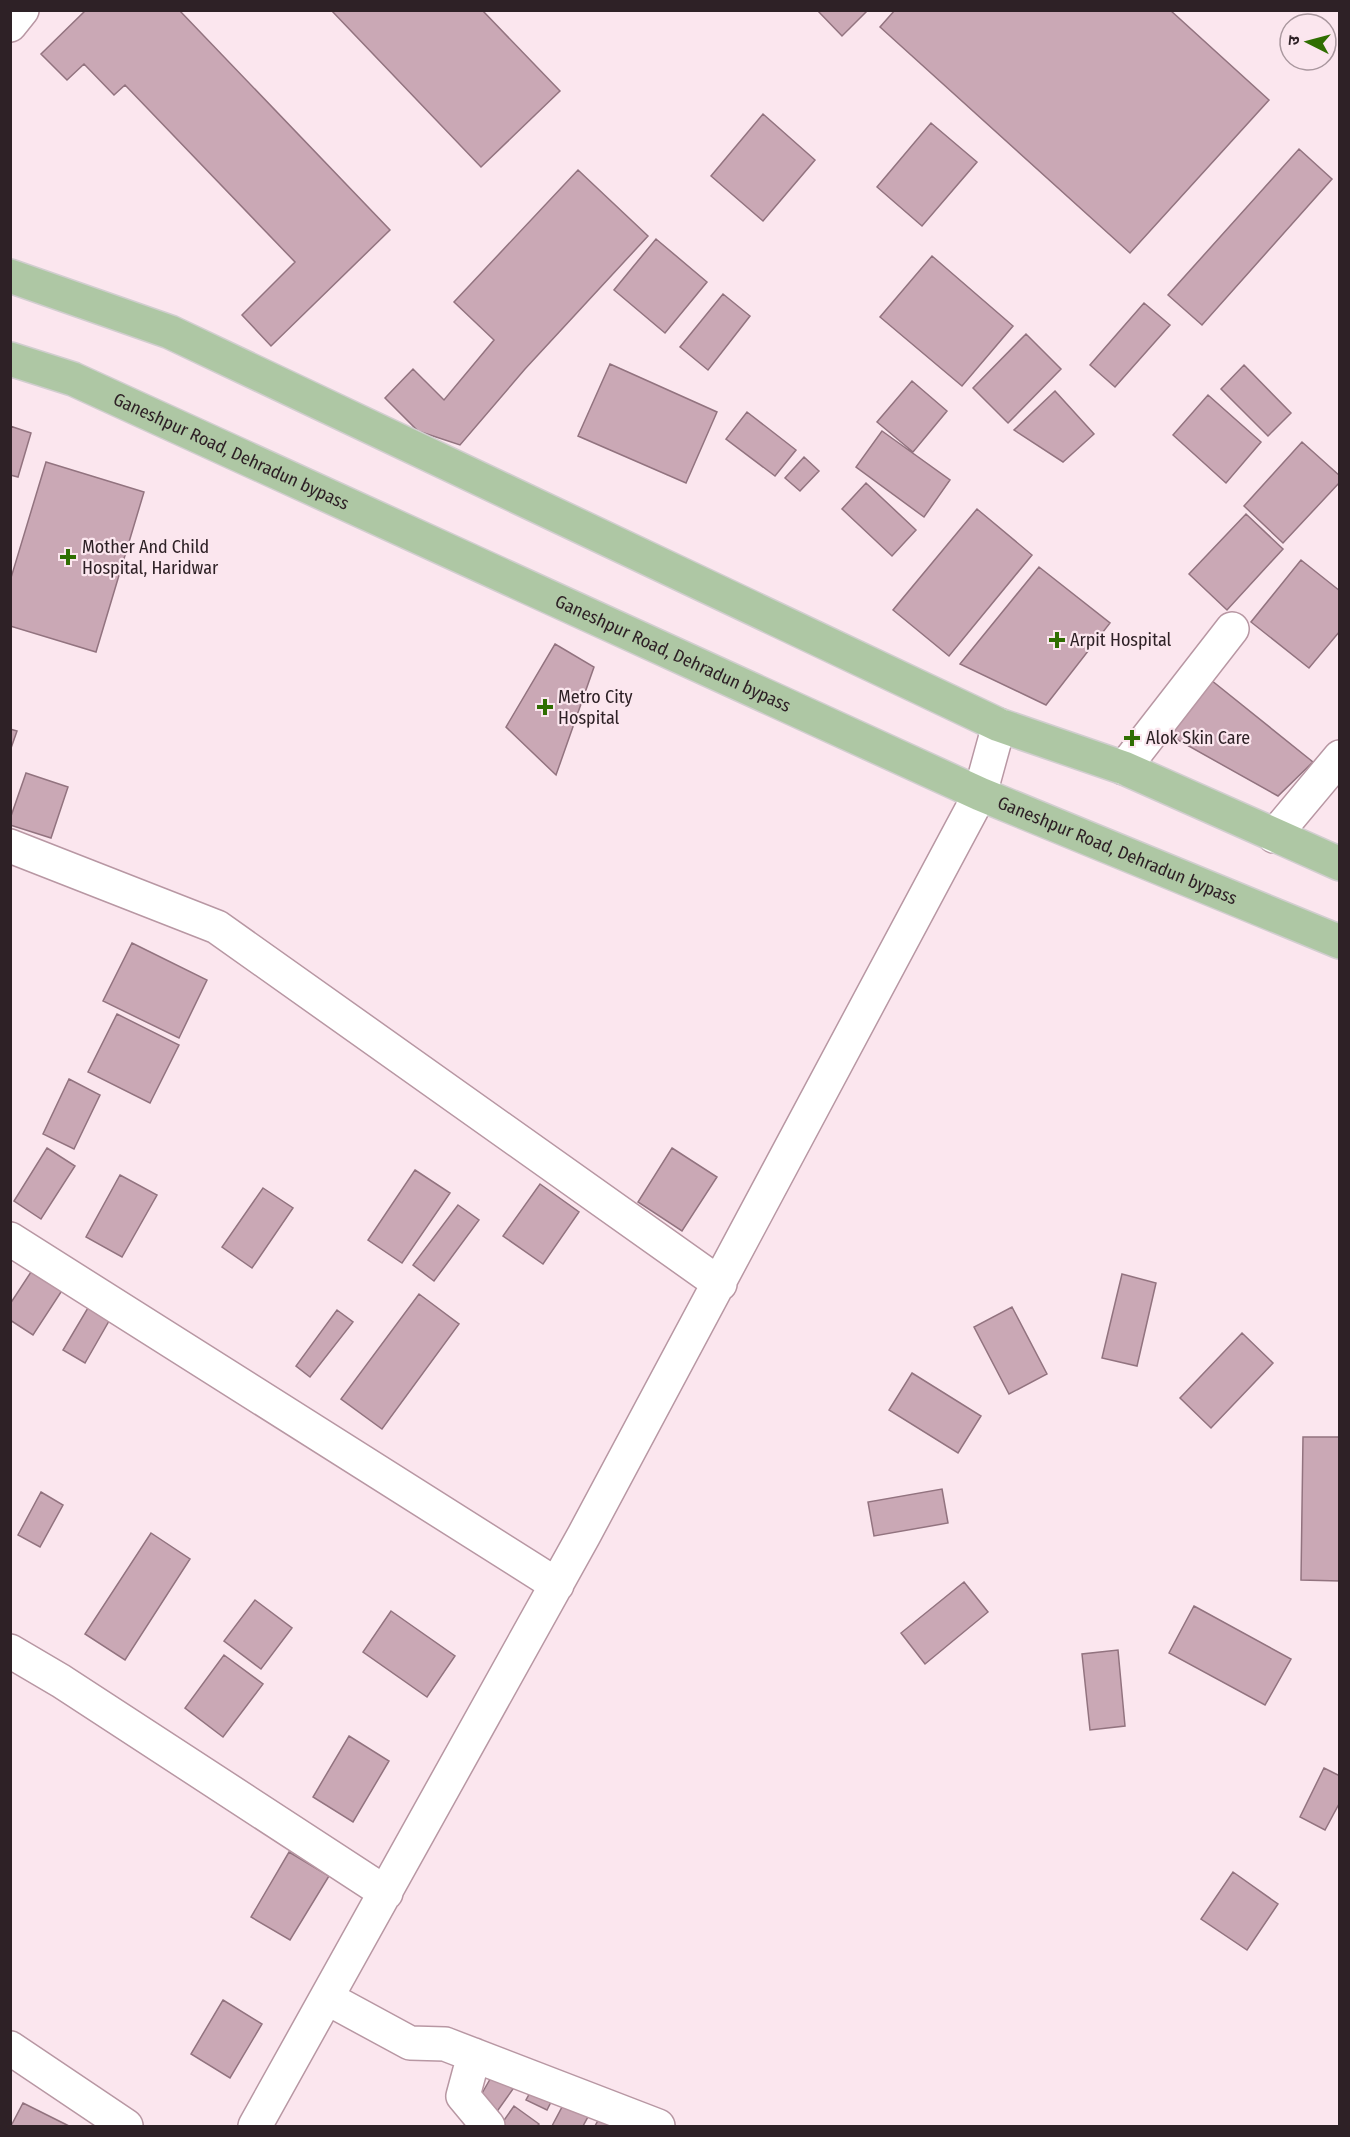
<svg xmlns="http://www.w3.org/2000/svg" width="1350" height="2137" font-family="'Fira Sans Condensed','Noto Sans Devanagari',sans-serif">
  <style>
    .building { fill: #caa8b5; stroke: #92737f; stroke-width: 1.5 }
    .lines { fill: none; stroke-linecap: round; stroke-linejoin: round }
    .minor-casing { stroke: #b897a3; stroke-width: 36 }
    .primary-casing { stroke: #d1cecf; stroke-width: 36 }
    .minor { stroke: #fff; stroke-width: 33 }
    .primary { stroke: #aec7a4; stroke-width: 33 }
    .poi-dot { fill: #2f6e01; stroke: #fbe6ee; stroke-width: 2 }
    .labels { text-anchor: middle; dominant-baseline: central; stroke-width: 4.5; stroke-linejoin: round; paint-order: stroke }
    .street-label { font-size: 18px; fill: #2e2126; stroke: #fbe6ee }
    .poi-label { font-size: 18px; fill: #2e2126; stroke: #fbe6ee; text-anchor: start }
  </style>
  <rect width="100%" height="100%" fill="#fbe6ee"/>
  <path class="building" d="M86,10h93l211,220 -119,116 -29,-31 53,-53 -170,-177 -11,10 -30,-31 -17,16 -26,-26z
    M331,10h151l78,81 -79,76z
    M817,10h51l-26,26z
    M895,10h275l99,90 -139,153 -250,-226z
    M763,114l52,46 -52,61 -52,-45z
    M931,123l46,39 -55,64 -45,-39z
    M1299,149l33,30 -130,146 -34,-30z
    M578,170l70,66 -123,133 -65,76 -42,-14 -33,-33 28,-29 31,31 50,-60 -40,-38z
    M656,239l51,43 -42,51 -51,-43z
    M932,256l81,70 -51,60 -82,-69z
    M723,294l27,22 -42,54 -28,-23z
    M1144,303l26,22 -55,62 -25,-22z
    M1026,334l35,35 -53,54 -35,-35z
    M610,364l107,48 -31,71 -108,-47z
    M1244,365l47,48 -23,23 -47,-47z
    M912,381l35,30 -34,41 -36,-30z
    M1055,391l39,43 -31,28 -49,-32z
    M1208,395l53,47 -35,41 -53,-48z
    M747,412l49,38 -21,26 -49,-37z
    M10,426l21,7 -13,44 -8,-2z
    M882,431l68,49 -26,37 -68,-50z
    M1302,442l38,34v6l-57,61 -39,-37z
    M804,457l15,14 -19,20 -15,-13z
    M46,462l98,30 -48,160 -86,-26v-45z
    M866,483l50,47 -24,26 -50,-47z
    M977,509l55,46 -83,101 -56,-46z
    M1246,514l37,35 -56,61 -38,-36z
    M1301,560l39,31v40l-31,37 -58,-46z
    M1039,567l71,56 -64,82 -86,-41z
    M555,644l39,23 -38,108 -50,-48z
    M1206,676l107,86 -35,34 -109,-61z
    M10,729l7,2 -7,20z
    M26,773l42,14 -17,51 -41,-13v-6z
    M132,943l75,37 -28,58 -76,-37z
    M117,1014l62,31 -29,58 -62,-31z
    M69,1079l31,16 -26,54 -31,-15z
    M47,1148l28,18 -34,53 -27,-18z
    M672,1148l45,29 -35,54 -44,-29z
    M415,1170l35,23 -48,70 -34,-23z
    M120,1175l37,20 -35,62 -36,-20z
    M540,1184l39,28 -36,52 -40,-28z
    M263,1188l30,20 -41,60 -30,-21z
    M458,1205l21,15 -45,61 -21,-16z
    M33,1269l30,20 -30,46 -23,-15v-16z
    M1122,1274l34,9 -19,83 -35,-8z
    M419,1294l40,30 -77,105 -41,-30z
    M92,1301l21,13 -28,49 -22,-13z
    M1012,1307l35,67 -38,20 -35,-67z
    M337,1310l16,12 -43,55 -14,-11z
    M1242,1333l31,30 -62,65 -31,-30z
    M912,1373l69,43 -23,37 -69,-43z
    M1303,1437h37v144l-39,-1z
    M942,1489l6,34 -74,13 -6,-34z
    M41,1492l22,13 -23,42 -22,-12z
    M151,1533l39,26 -65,101 -40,-26z
    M964,1582l24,30 -63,52 -24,-31z
    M255,1600l37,28 -31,41 -37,-28z
    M1194,1606l97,53 -26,46 -96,-52z
    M391,1611l64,45 -28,41 -64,-45z
    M1118,1650l7,76 -35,4 -8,-76z
    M224,1655l39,29 -40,53 -38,-29z
    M349,1736l40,25 -36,61 -40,-25z
    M1324,1768l16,8v26l-15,28 -25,-13z
    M289,1852l40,24 -39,64 -39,-23z
    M1233,1872l45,32 -31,46 -46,-31z
    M223,2000l39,24 -32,54 -39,-24z
    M493,2074l20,15 -20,28 -16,-15z
    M537,2080l20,10 -10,20 -21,-10z
    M571,2090l25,12 -13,24h-31z
    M23,2103l46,23h-58z
    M514,2106l25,18 -2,2h-37z
    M601,2115l23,11h-29z"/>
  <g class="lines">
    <g class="minor-casing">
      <path id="minor" d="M10,25l12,-15
        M1124,768l108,-139
        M1274,836l66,-79
        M10,846l207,81 503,357
        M10,1239l547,346
        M10,1651l51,30 325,212
        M327,1998l83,45 35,1 213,82
        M10,2048l116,78
        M474,2055l-11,41 25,30
        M255,2126l329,-591 396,-741 19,-69"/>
    </g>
    <g class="primary-casing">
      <g id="primary">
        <path d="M10,276l160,56 829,393 125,43 216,96"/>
        <path id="s1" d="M10,359l63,20 907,415 360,148"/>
      </g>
    </g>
    <use href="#minor" class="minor"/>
    <use href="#primary" class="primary"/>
  </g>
  <g class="poi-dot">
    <path d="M65 548h6v6h6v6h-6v6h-6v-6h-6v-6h6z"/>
    <path d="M1054 631h6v6h6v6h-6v6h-6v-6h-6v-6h6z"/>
    <path d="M542 698h6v6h6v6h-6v6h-6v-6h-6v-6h6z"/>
    <path d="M1129 729h6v6h6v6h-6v6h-6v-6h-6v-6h6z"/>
  </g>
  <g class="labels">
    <g class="street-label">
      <text stroke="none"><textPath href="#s1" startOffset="240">Ganeshpur Road, Dehradun bypass</textPath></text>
      <text stroke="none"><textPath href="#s1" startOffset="726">Ganeshpur Road, Dehradun bypass</textPath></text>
      <text stroke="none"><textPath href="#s1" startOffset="1212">Ganeshpur Road, Dehradun bypass</textPath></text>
    </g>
    <g class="poi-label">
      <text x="82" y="547">Mother And Child<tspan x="82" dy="21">Hospital, Haridwar</tspan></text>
      <text x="1070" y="640">Arpit Hospital</text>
      <text x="558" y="697">Metro City<tspan x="558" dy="21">Hospital</tspan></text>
      <text x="1146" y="738">Alok Skin Care</text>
    </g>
  </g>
  <rect width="1350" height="2137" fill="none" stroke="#2e2126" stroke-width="24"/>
  <g transform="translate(1308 42) rotate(276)"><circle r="28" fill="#fbe6ee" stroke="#a9979e" stroke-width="1.5"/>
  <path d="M0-4.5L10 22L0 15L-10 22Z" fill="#2f6e01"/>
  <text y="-9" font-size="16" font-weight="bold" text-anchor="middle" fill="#2e2126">उ</text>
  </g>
</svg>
